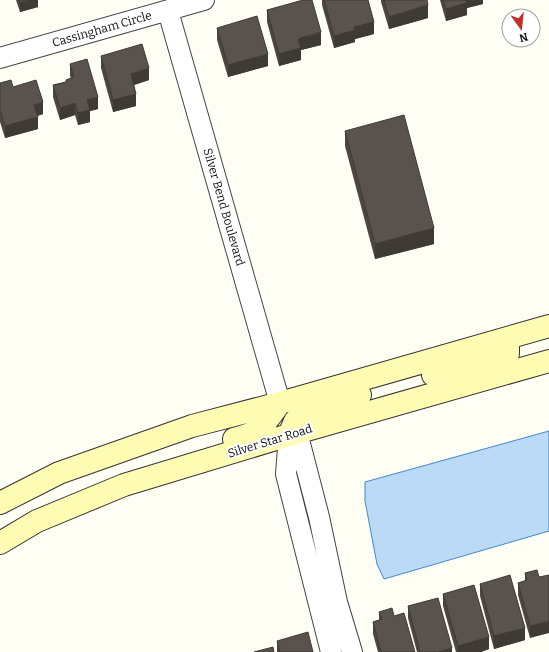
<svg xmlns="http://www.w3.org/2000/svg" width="549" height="652" font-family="Bitter,serif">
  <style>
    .water { fill: #badaf6; stroke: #4289cc }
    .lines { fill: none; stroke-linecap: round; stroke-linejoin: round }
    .minor-casing { stroke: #444; stroke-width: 22 }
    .secondary-casing { stroke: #333; stroke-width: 24 }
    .minor { stroke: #fff; stroke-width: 20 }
    .secondary { stroke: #fdfcb2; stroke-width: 22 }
    .wall { fill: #4d4742 }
    .shaded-wall { fill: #3f3a36 }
    .building { fill: #5a534d; stroke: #3f3a36 }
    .labels { text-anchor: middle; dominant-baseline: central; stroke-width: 4; stroke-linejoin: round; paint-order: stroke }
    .street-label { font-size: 12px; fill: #111; stroke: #fff }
  </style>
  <rect width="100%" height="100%" fill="#fffef5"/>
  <path class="water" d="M549,431v100l-165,48 -7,-15 -12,-63v-19z"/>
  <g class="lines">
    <g class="minor-casing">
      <path id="minor" d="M168,11l112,392
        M0,58l204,-58
        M297,432l22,85 18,85 15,50
        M289,435l-3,39 45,178"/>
    </g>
    <g class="secondary-casing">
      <path id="secondary" d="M433,375l75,-21v-16
        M289,435l6,-14 11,-7 36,-14 18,-5
        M234,439c9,-3 19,-5 26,-11 8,-7 14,-17 20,-25
        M0,503l59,-30 133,-47 88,-23 269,-77
        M0,543l37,-22 87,-36 165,-50 260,-74"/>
    </g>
    <use href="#minor" class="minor"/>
    <use href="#secondary" class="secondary"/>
  </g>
  <path class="wall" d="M16,0h22v7l-18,5z
    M322,0h46l6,34 -19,5v3l-21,6 -12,-43z
    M381,0h46l1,18 -39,11 -8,-27z
    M440,0h43v4l-16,4v7l-21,6z
    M267,10l54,35 -20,5v10l-22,6 -12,-44z
    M217,28l51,38 -40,11 -11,-37z
    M101,56l48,24 -15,5 2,21 -23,6 -12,-44z
    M70,64l28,45 -8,2v11l-12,3 -3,-10 -15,5 -7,-23v-12l13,-3v-2l5,-2 -1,-2z
    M0,83l13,4 30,27 -6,2 1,13 -33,9 -5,-16z
    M345,131l89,113 -59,15 -30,-113z
    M537,570l-7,68 -12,-43v-12l7,-2v-8z
    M480,584l45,56 -31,9 -14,-53z
    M443,594l46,55 -8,3h-25l-13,-46z
    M408,606l44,46h-35l-9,-34z
    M379,612l15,4 21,36h-37l-5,-18v-12l6,-2z
    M277,641l36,11h-36z"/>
  <path class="shaded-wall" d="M31,0h7v7l-18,5v-9z
    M465,0h18v4l-16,4v7l-21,6v-12z
    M428,5v13l-39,11v-12z
    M374,22v12l-19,5v3l-21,6v-12l20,-9z
    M321,32v13l-20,5v10l-22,6v-12l19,-15z
    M268,54v12l-40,11v-12z
    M149,68v12l-18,6v-12z
    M136,94v12l-23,6v-12z
    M98,97v12l-8,2v11l-12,3v-12l9,-13z
    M43,102v12l-9,3v-12z
    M75,103v12l-15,5v-12z
    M38,117v12l-33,9v-12z
    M434,228v16l-59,15v-15z
    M549,621v12l-19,5v-12z
    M525,628v12l-31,9v-13z
    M489,637v12l-8,3h-23v-6z
    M452,648v4h-14z"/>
  <path class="building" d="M19,0h12l-11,3z
    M303,0h9l9,32 -23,7 3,9 -22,6 -12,-44z
    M324,0h44l6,22 -20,5 1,3 -21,6z
    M384,0h43l1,5 -39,12z
    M443,0h23l1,3 -21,6z
    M257,16l11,38 -40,11 -11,-37z
    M142,44l7,24 -18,6 5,20 -23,6 -12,-44z
    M87,59l11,38 -11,3 3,10 -12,3 -3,-10 -15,5 -7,-23 13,-3v-2l8,-3 -4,-13z
    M11,80l2,7 23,-7 7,22 -9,3 4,12 -33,9 -5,-16v-27z
    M404,115l30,113 -59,16 -30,-113z
    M537,570l2,7 10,-2v46l-19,5 -12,-43 9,-3 -2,-7z
    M510,575l15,53 -31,8 -14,-52z
    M474,585l15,52 -31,9 -15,-52z
    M438,598l14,50 -14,4h-18l-12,-46z
    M392,608l2,8 10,-3 11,39h-34l-8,-30 9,-3 -3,-7z
    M308,632l5,20h-33l-3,-11z
    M273,647l1,5h-20z"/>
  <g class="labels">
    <g class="street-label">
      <text transform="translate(102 29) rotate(-16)">Cassingham Circle</text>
      <text transform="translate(224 207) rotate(74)">Silver Bend Boulevard</text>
      <text transform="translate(270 441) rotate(-17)">Silver Star Road</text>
    </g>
  </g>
  <g transform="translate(521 28) rotate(165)"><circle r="19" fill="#ffffff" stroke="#a0a0a0"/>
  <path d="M0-3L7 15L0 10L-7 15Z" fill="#c13029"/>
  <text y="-6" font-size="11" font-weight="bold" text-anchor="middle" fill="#111111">N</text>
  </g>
</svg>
